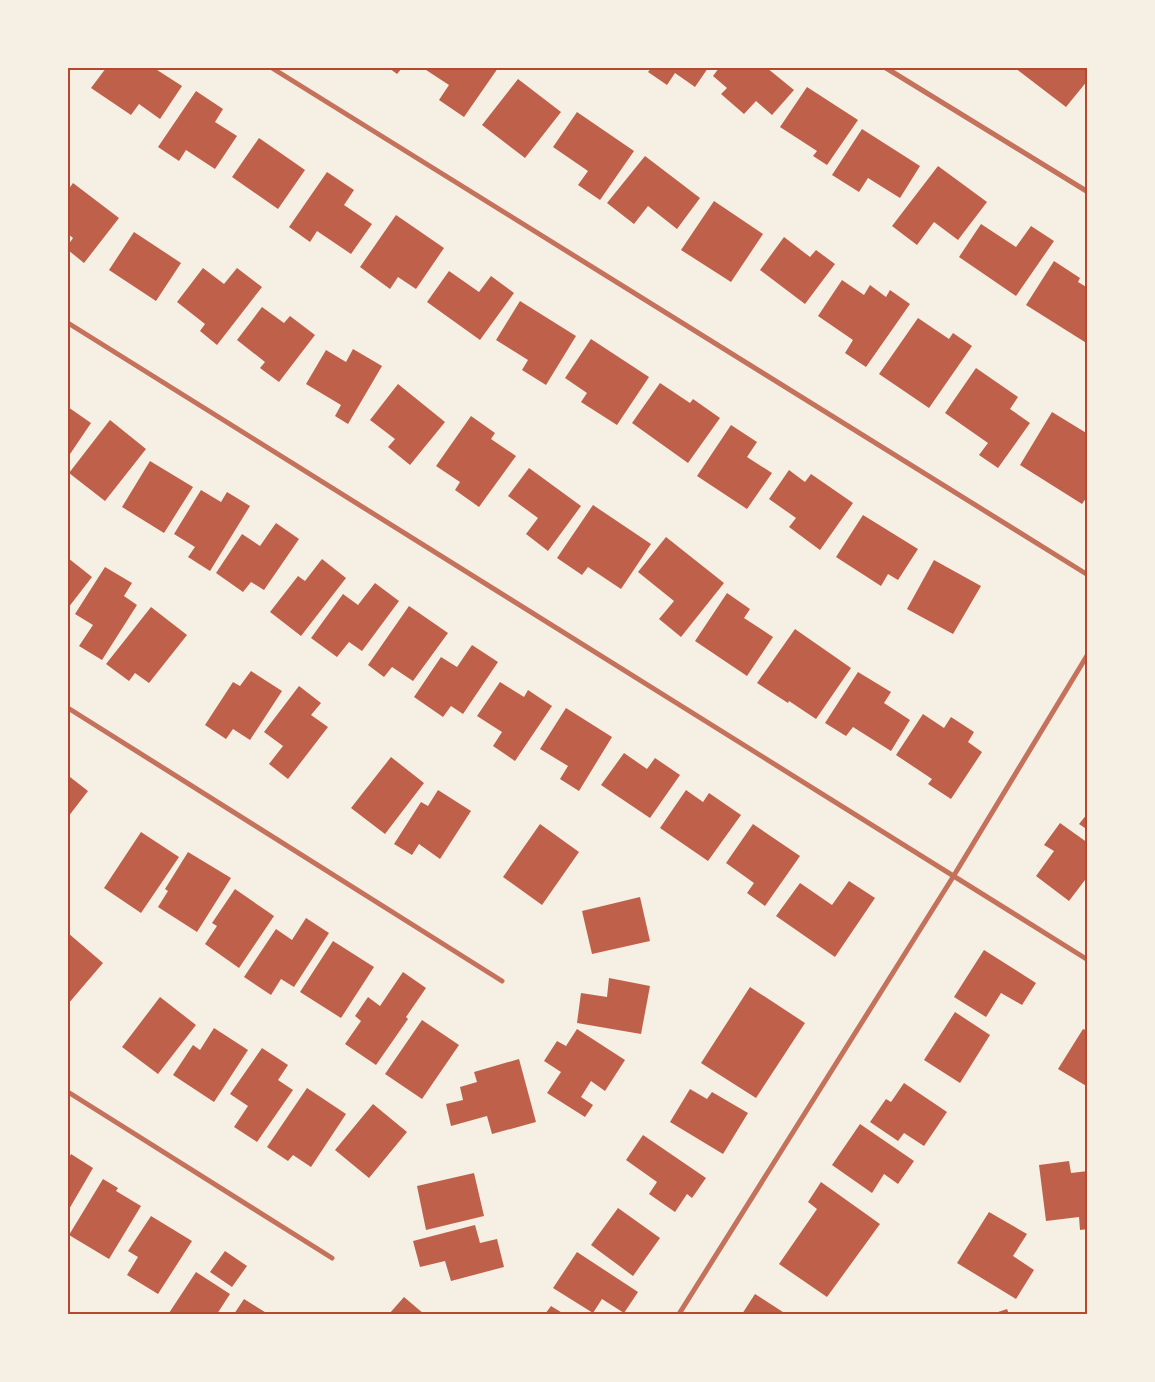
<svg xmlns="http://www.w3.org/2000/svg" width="1155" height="1382" font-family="Lato,sans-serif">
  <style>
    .building { fill: #bf614a }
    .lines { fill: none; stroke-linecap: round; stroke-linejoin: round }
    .minor { stroke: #c5725c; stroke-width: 5 }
    .neatline { fill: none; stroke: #b5482f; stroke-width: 2 }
  </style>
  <rect width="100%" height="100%" fill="#f6efe4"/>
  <path class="building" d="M106,68h48l28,18 -22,33 -21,-15 -8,11 -40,-27z
    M389,68h13l-5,6z
    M423,68h75l-34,49 -25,-17 10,-15z
    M651,68h57l-13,19 -20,-14 -8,12 -19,-13z
    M719,68h48l27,22 -22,25 -16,-14 -12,13 -23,-20 6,-6 -14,-12z
    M1015,68h73v12l-22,27z
    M518,79l43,33 -36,46 -43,-33z
    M807,87l51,33 -31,45 -14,-9 4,-5 -37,-24z
    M196,91l27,18 -8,13 22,14 -22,33 -29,-19 -7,11 -21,-14z
    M577,112l57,39 -34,49 -22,-15 10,-14 -35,-24z
    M862,129l58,37 -20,32 -32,-20 -9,14 -27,-17z
    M259,138l46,32 -27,39 -46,-32z
    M645,156l55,42 -23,31 -29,-23 -14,18 -27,-21z
    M938,166l49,36 -29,38 -24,-18 -17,23 -25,-19z
    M327,172l27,18 -10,15 28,19 -21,30 -34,-23 -7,11 -21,-15z
    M73,183l46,35 -35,45 -16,-13v-5l5,-7 -5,-4v-44z
    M714,201l49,33 -32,48 -50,-32z
    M396,215l48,33 -28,41 -18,-12 -8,12 -30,-22z
    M981,224l35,23 15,-21 23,15 -38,55 -57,-39z
    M134,232l47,31 -25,38 -47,-31z
    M784,237l26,20 6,-7 19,14 -30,40 -45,-34z
    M1054,261l26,17 -2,4 10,6v56l-62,-39z
    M203,268l21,16 13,-16 25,19 -45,58 -17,-14 5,-7 -28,-22z
    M449,271l30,21 12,-16 23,17 -34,47 -53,-38z
    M842,280l22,15 6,-10 16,12 4,-7 20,14 -44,63 -21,-14 8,-13 -35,-24z
    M520,301l56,35 -30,49 -24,-15 6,-10 -32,-20z
    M262,307l22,16 6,-7 25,19 -36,47 -19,-14 5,-6 -28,-22z
    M918,318l31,21 4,-6 19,13 -43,62 -50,-34z
    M591,339l58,38 -32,48 -36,-23 6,-9 -22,-15z
    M353,349l29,17 -34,58 -13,-8 6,-11 -35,-21 20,-34 20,12z
    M976,368l42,29 -8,12 20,14 -32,45 -19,-13 9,-12 -43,-30z
    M660,383l30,20 3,-4 27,19 -32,45 -56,-40z
    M398,384l47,38 -35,43 -22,-18 7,-8 -25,-19z
    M68,407l23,16 -23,34z
    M1052,412l36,22v18l-3,4 3,1v38l-6,9 -62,-39z
    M471,416l24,17 -4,6 25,17 -37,51 -24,-17 5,-8 -24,-16z
    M110,420l36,29 -41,52 -36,-28z
    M731,425l26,17 -10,15 25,16 -25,36 -50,-33z
    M150,461l43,26 -29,46 -42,-26z
    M529,468l52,38 -33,45 -22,-17 12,-16 -30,-22z
    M789,470l16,12 6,-8 42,29 -33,47 -31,-23 7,-9 -27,-19z
    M201,490l20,12 6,-10 23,14 -40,65 -22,-14 7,-10 -21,-13z
    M593,505l58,39 -30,45 -33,-22 -6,8 -25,-17z
    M863,515l55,34 -20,31 -10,-6 -7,12 -45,-29z
    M276,523l23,16 -35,51 -13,-8 -8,10 -27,-19 26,-39 18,12z
    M666,537l58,46 -43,54 -22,-18 15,-18 -36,-29z
    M68,558l24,19 -24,31z
    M322,559l24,19 -45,58 -31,-24 28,-36 7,5z
    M934,560l47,26 -28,48 -46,-25z
    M105,567l27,16 -8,13 13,9 -35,55 -23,-14 14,-21 -18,-11z
    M375,583l24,18 -37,50 -13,-9 -12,15 -26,-19 32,-44 15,11z
    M727,593l23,16 -6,9 29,19 -26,39 -52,-35z
    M409,606l39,27 -35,48 -21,-14 -8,10 -16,-12z
    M151,607l36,28 -38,48 -14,-10 -6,8 -23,-17z
    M795,629l56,39 -35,51 -27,-18 -1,2 -31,-20z
    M472,645l26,17 -35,52 -12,-8 -8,11 -29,-20 27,-40 16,10z
    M251,671l31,20 -32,49 -17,-11 -7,10 -21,-14 28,-43 7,4z
    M858,672l33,20 -7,11 26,17 -19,31 -38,-24 -7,9 -21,-13z
    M500,682l24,15 4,-7 24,16 -37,55 -22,-15 9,-14 -25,-16z
    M299,686l22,17 -10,12 17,12 -40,52 -19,-15 14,-18 -19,-14z
    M566,708l46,29 -33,54 -19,-12 8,-13 -28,-17z
    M923,714l21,14 7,-11 23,15 -6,10 14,10 -31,47 -23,-15 4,-5 -36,-24z
    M624,753l23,16 8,-11 25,17 -30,43 -49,-33z
    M391,757l33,26 -39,51 -34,-26z
    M70,777l18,14 -20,26v-37z
    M438,790l33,21 -31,48 -21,-15 -7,11 -18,-11 27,-42 7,4z
    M686,790l17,12 6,-9 32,22 -33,46 -48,-33z
    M1088,813v17l-9,-6z
    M1060,823l28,20v33l-19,25 -33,-25 18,-25 -10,-6z
    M540,824l39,28 -37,53 -39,-28z
    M753,824l47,32 -35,50 -18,-13 7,-10 -28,-20z
    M141,832l38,25 -38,56 -37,-25z
    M188,852l43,26 -34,54 -39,-25 10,-16 -3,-2z
    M849,881l26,17 -40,59 -59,-41 24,-33 32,22z
    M235,889l39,27 -35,52 -34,-24 12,-18 -5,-3z
    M640,897l10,44 -58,13 -10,-43z
    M306,918l23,15 -35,54 -13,-8 -10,16 -27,-18 32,-48 16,11z
    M68,933l35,30 -35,41z
    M333,941l41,26 -33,51 -41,-26z
    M984,950l52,33 -14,22 -21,-12 -15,24 -32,-20z
    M403,972l23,16 -20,29 2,2 -32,46 -31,-21 16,-23 -6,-5 13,-19 12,9z
    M609,978l41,8 -9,48 -64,-11 4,-30 26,4z
    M750,987l55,36 -49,75 -55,-35z
    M160,997l36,28 -38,49 -36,-27z
    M955,1012l35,23 -30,48 -36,-23z
    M422,1020l37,25 -37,54 -37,-25z
    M214,1028l34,22 -34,52 -41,-27 20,-30 7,5z
    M577,1029l48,31 -20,31 -14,-10 -10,16 12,8 -8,12 -38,-24 14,-21 -17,-11 13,-20 9,5z
    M1083,1029l5,2v56l-30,-18z
    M262,1048l26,17 -10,15 15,10 -36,52 -23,-15 14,-21 -18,-12z
    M519,1059l17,63 -44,12 -5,-18 -36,10 -5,-22 17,-4 -3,-13 17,-5 -3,-10z
    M904,1083l43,29 -23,34 -20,-13 -6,8 -28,-19 16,-23 5,3z
    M307,1088l39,26 -35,53 -18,-12 -5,6 -21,-14z
    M690,1089l17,10 5,-7 36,21 -25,41 -53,-32z
    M373,1104l34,28 -38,46 -34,-28z
    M860,1124l54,37 -16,23 -14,-10 -12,19 -40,-28z
    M643,1135l63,43 -14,20 -5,-4 -12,18 -26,-18 8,-12 -31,-22z
    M71,1154l22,14 -25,43v-51z
    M1069,1161l2,12 17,-2v58l-8,1 -1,-13 -33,4 -7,-56z
    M474,1173l10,43 -58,14 -9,-44z
    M103,1179l15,9 -2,3 25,15 -32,53 -40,-24z
    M821,1182l59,42 -53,73 -48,-33 38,-55 -9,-7z
    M618,1208l42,30 -27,38 -42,-31z
    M989,1212l38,22 -14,22 21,14 -18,29 -59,-36z
    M151,1216l41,25 -34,53 -31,-19 11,-18 -10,-6z
    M475,1225l5,18 17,-4 7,28 -53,14 -6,-20 -25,6 -7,-26z
    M225,1251l22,15 -15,21 -22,-15z
    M577,1252l61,40 -14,21 -22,-14 -9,14 -40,-25z
    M196,1272l34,22 -13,20h-46l-2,-1z
    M755,1294l31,20h-44z
    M404,1297l20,17h-35z
    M244,1299l24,15h-34z
    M551,1306l13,8h-19z
    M1007,1309l2,5h-17z"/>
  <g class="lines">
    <path class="minor" d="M272,68l816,507
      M886,68l202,124
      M68,323l1020,637
      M68,708l434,273
      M68,1092l264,166
      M679,1314l274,-437 135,-223"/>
  </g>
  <rect width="1155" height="1382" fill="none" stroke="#f6efe4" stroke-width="138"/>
  <rect x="69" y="69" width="1017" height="1244" class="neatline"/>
</svg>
